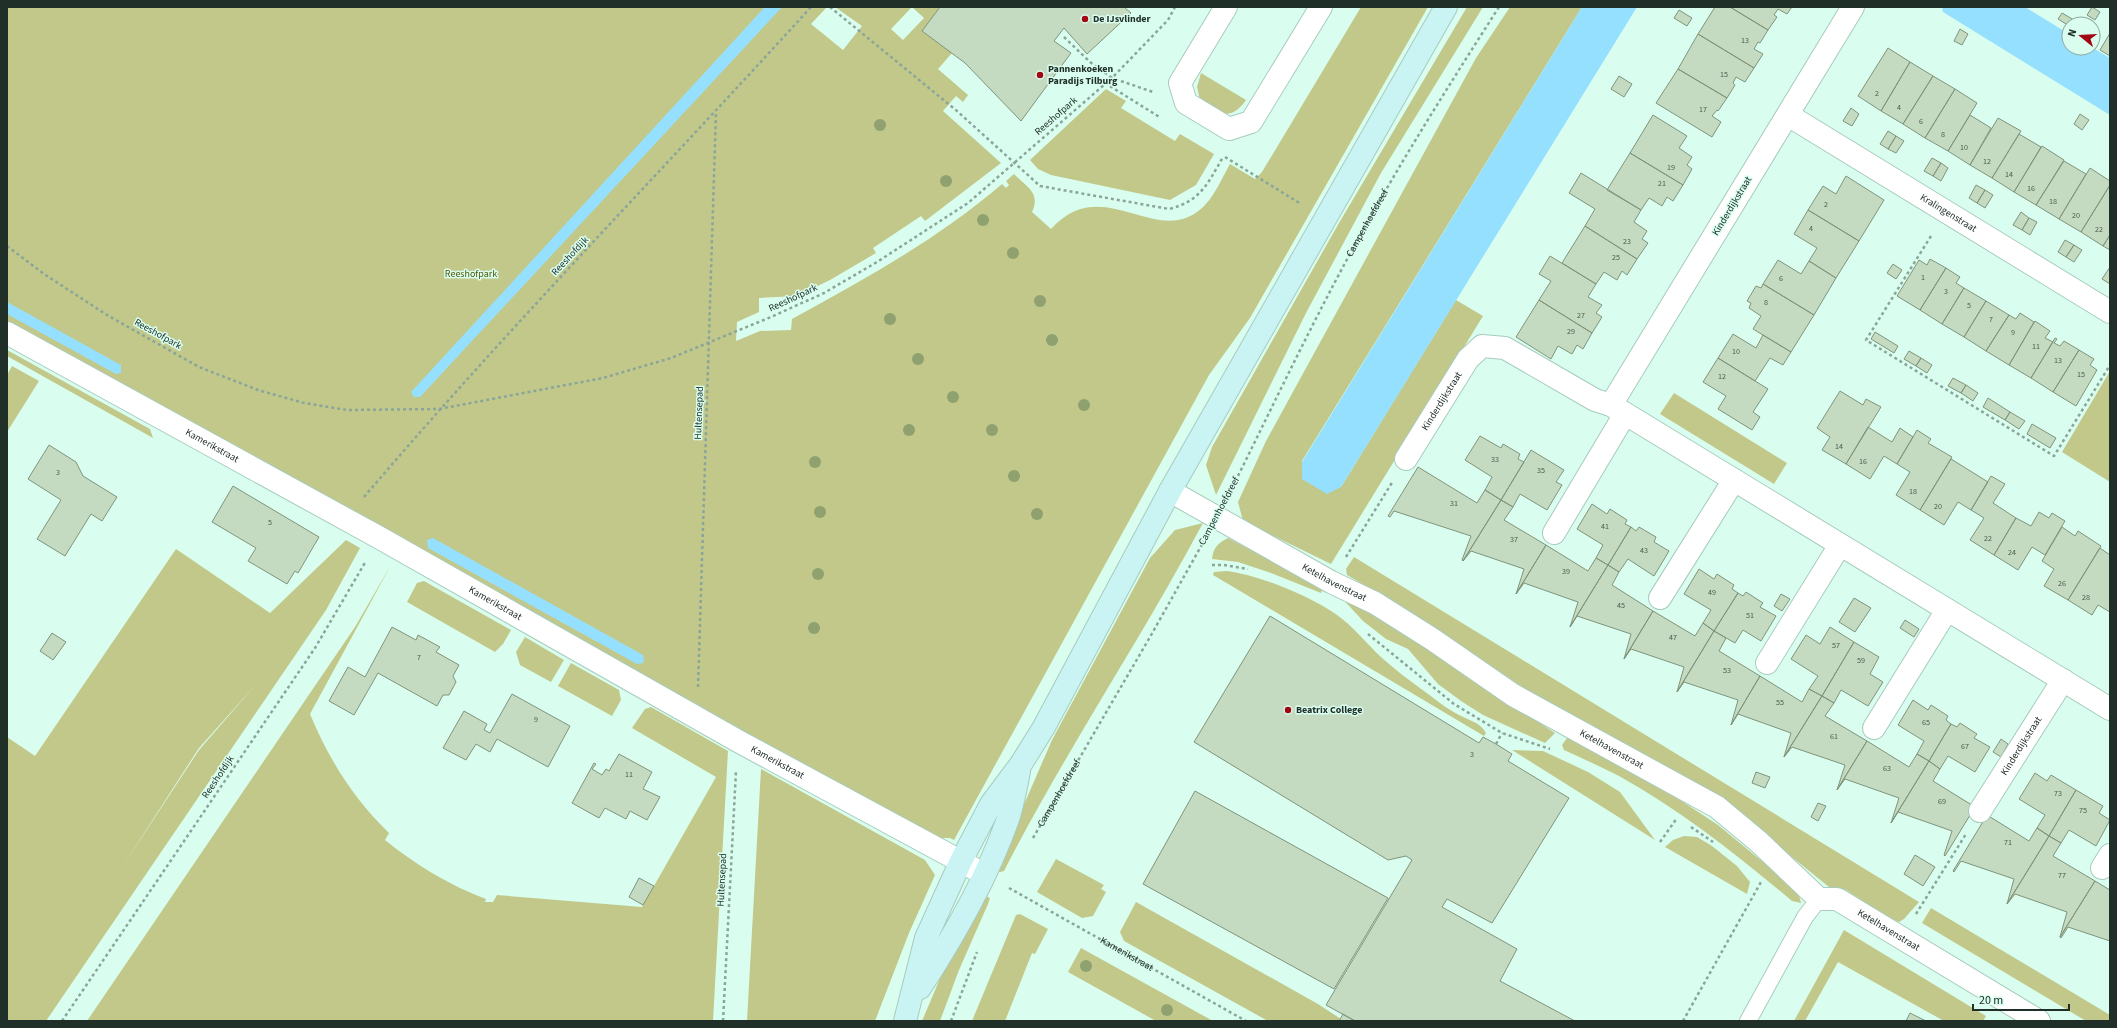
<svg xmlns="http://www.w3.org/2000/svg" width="2117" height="1028" font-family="'Source Sans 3',sans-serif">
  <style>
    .green { fill: #c2c889; fill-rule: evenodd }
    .water { fill: #95e0ff }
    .building { fill: #c5dbc1; stroke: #7f947b }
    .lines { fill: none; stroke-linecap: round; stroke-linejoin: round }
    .lane-casing { stroke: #a7cbbd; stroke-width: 18 }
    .street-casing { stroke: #a7cbbd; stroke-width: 24 }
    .secondary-casing { stroke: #a7cbbd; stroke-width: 24 }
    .path { stroke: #8aa59a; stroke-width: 2.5; stroke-dasharray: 3 3; stroke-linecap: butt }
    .lane { stroke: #fff; stroke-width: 16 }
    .street { stroke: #fff; stroke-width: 22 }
    .secondary { stroke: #caf3f4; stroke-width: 22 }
    .tree { fill: #8fa16f }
    .poi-dot { fill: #a20613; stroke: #d9feef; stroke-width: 1.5 }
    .labels { text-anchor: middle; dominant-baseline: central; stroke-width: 3; stroke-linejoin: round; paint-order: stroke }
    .number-label { font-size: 8px; fill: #4a5a4f }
    .poi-label { font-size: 10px; font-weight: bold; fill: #212f29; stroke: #d9feef; text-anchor: start }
    .street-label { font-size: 10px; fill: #212f29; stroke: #d9feef }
    .park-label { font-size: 10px; fill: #525507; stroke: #d9feef }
  </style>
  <rect width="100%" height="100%" fill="#d9feef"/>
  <path class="green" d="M7,7h820l-16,17 32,26 19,-24 -27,-19h105l-18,24 30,22 -14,16 30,26 -5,7 -7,-6 -13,15 58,52 -76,58 -4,-5 -48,32 3,5 -46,27 -33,16 -38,2v14l-22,10 -1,19 24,-10 31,-1 1,-11c73,-40 146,-80 210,-135l4,4 3,-3 -3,-4 8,-7c13,13 27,19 18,38l19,17c50,-56 102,15 146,-17 15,-10 24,-32 33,-48l25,15 7,-7 99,-165h67l-178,311 -41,57 -255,465 -4,-2h-15l-928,-516zM912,7l12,11 -21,22 -12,-11z
    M1467,7h16l-102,166 -75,140 -90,182 -10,-30 6,-18 127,-224z
    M1510,7h72l-280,454 4,20 18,10 17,-4 115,-187 27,16 -152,248 -88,-43 -5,-19 28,-61 210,-383z
    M1201,73l45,27c-16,23 -28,13 -46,0l-3,-13z
    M1106,89l20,12 -5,7 54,33 5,-7 34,20 -18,31 -26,15 -119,-25 -13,-6 -8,-9z
    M7,350l143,79 3,9 -146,-82z
    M12,366l27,15 -32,51v-57z
    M2110,371v111l-48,-30z
    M1674,393l113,70 -13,21 -114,-70z
    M1203,523c-63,118 -138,229 -199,348l-4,1 -4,-3 56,-129 98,-182 25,-28z
    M1228,538l95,50 -2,5 -50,-20 -33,-11 -26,-3c1,-11 6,-16 16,-21z
    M346,540l14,8 -34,62 -280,411h-39v-284l28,19 141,-207 94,64zM258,682l-59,68 -78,119 78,-121z
    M1354,557l565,345 -15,17 -5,3 -10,-4 -43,-28 -17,-3 -63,-51 -235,-143 -117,-79 -67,-39 -1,-6z
    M391,565l-81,149c19,46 44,85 79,119l-4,7c31,25 64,45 101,59l-1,3h8l4,-7 145,12 74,-130 -84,-49 13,-19 6,-2 77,44 -15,270h-626l268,-394z
    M1227,571c32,4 83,25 110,44 16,11 29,28 44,42 13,12 28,23 43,34 11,8 23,18 35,24 11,6 21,7 27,18l-2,3 -271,-161 1,-3z
    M424,581l87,49 -8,14 -8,8 -88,-50 10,-19z
    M1338,594l54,32 163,107 -10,10 -62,-28 -22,-14 -23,-17 -30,-35 -22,-10 -23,-18z
    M525,637l39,23 -13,22 -31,-17 -4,-13z
    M571,663l48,27 2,10 -9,16 -54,-30z
    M1567,738l101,54 50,33 80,66 3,12 -9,-2c-55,-46 -110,-90 -173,-125 -17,-9 -36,-17 -55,-26l-2,-5z
    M1512,750l31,1 45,21 32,20 35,48z
    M761,769l164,91 10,15 -26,58 -34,88h-128z
    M1684,836l13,1 15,9 25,20 13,16 -3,12 -82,-47 8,-7z
    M1056,859l48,26 -3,4 5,3 -13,24 -11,2 -45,-26z
    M983,895l7,3 -2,6 -29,66 -19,51h-18l25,-59z
    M1136,902l182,102 26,17h-76l-144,-80 -4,-9z
    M1931,908l179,107v6h-24l-164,-98z
    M1020,914l28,15 -13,25 -3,-1 -27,68h-33l44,-106z
    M1844,930l142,86 -3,5h-39l-106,-59 -33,59h-11z
    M1081,948l132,73h-57l-88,-49z"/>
  <path class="water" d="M765,7h17l-362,390h-6l-3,-5 2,-2z
    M1582,7h55l-296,480 -14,7 -25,-15v-17z
    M1942,7h83l44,27v14h24l17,10v57l-167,-103z
    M7,302l114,63v8l-5,1 -109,-60z
    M433,538l210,117 1,5 -1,3 -6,1 -209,-116 -1,-8z"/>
  <path class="building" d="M940,7h184l7,6 -44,41 -23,-26 -10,13 17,12 -50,68 -56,-58 -43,-32z
    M1715,7h15l38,23 -8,13 -2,-1 -4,7 9,5 -9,14 -56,-34z
    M1730,7h62l-5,7 -9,-5 -4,6 3,2 -9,13z
    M2092,7l8,5 -5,8 -8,-5z
    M1679,10l13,8 -5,8 -13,-8z
    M2062,13l12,7 -2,4 -3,2 -11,-7z
    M1960,29l8,5 -6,11 -8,-4z
    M2110,33v23l-10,-6z
    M1698,34l56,34 -9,14 -9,-5 -3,6 2,2 -8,13 -49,-29z
    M1888,48l22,14 -29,49 -23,-15z
    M1910,62l23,14 -30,48 -22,-13z
    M1678,69l49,29 -9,13 -1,-1 -5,6 9,6 -9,15 -56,-34z
    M1619,76l13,8 -8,13 -13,-8z
    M1933,76l22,13 -30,49 -22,-14z
    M1955,89l22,14 -29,48 -23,-13z
    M1851,108l8,6 -7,12 -9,-5z
    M2080,114l9,6 -7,10 -8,-6z
    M1653,115l34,21 -8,12 13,9 -5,8 5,4 -9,16 -53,-32z
    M1970,115l21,13 -21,37 -22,-14z
    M1998,118l23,13 -29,47 -22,-13z
    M1888,131l8,5 -8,13 -8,-5z
    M2019,134l22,13 -27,45 -22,-14z
    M1896,136l8,5 -8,12 -8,-4z
    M2042,146l22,14 -28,45 -22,-13z
    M1630,153l53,32 -10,16 -6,-4 -5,9 -13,-8 -8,12 -34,-20z
    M1932,158l9,5 -8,13 -9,-5z
    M2064,161l22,13 -27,45 -23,-14z
    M1941,163l7,5 -7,13 -8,-5z
    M2090,168l20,13v4l-29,47 -22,-13z
    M1581,173l60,37 -7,12 13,9 -5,8 6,4 -11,16 -52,-33 10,-17 -26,-16z
    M1846,176l38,24 -25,41 -51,-31 15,-24 13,8z
    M1976,185l9,5 -8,13 -8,-5z
    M2110,185v50l-7,11 -22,-14z
    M1985,190l8,5 -8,13 -8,-5z
    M1808,210l51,31 -23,37 -27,-17 8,-13 -23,-14z
    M2021,212l8,6 -7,12 -9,-5z
    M2029,218l8,4 -7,13 -8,-5z
    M1585,226l52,33 -10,16 -5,-4 -5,9 -13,-8 -8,12 -34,-21z
    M2110,235v15l-7,-4z
    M2065,240l9,5 -8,12 -8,-5z
    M2074,245l8,5 -8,12 -8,-5z
    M1550,256l46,28 -8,13 14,8 -6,8 6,4 -10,16 -53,-33 12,-19 -12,-7z
    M1930,259l16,9 -26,42 -23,-14 22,-36 8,5z
    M1778,260l23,14 8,-13 27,17 -22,37 -51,-31z
    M1893,264l9,6 -6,9 -9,-6z
    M2110,267v17l-8,-5z
    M1946,268l14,9 -4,6 8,5 -22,36 -22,-14z
    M1763,284l51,31 -23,37 -38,-23 8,-13 -12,-8 2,-5 -4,-2 9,-15 5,2z
    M1964,288l22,13 -22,36 -22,-13z
    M1539,300l53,33 -9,16 -6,-4 -5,9 -14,-8 -7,13 -35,-22z
    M1986,301l23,14 -23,36 -22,-14z
    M2020,313l14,9 -25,43 -23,-14 23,-36 7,4z
    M2035,321l15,10 -5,7 8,4 -22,36 -22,-13z
    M1875,332l23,14 -4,7 -23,-14z
    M1733,334l23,14 7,-13 28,17 -8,13 -13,-7 -15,23 -37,-23z
    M2055,338l2,1 -3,4 6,3 4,-5 15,9 -26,42 -22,-14z
    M2079,350l15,9 -4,6 7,5 -21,36 -23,-14z
    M1909,351l12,7 -5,8 -12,-7z
    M1718,358l50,31 -15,23 7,5 -8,13 -34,-21 8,-13 -23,-14z
    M1921,358l11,7 -5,8 -11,-7z
    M1953,378l13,7 -5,8 -13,-7z
    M1966,385l12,8 -5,8 -12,-8z
    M1840,391l23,14 3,-6 15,8 -35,57 -24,-14 8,-13 -13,-9z
    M1988,398l22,14 -5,8 -22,-13z
    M2010,412l15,9 -6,8 -14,-9z
    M2032,424l24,14 -6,10 -23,-14z
    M1868,427l24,15 8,-14 13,9 -16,27 -13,-8 -14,23 -24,-15z
    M1917,430l14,9 -3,4 24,14 -32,53 -24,-15 14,-23 -13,-8z
    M1480,436l21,12 2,-4 17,10 -2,5 6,3 -23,38 -16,-10 7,-13 -27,-17z
    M49,445l27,17 7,14 34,21 -15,24 -11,-7 -26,42 -28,-17 24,-39 -33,-21z
    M1531,450l33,20 -8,12 6,3 -15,25 -27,-16 -7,13 -12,-7z
    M1951,459l37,23 -17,28 -13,-8 -14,23 -24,-15z
    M1418,467l59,36 8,-13 16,10 -38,61 -1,-1 9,-24 -77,-25 -4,6 -2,-1z
    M1991,476l14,8 -12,19 23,15 -22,37 -24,-15 14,-22 -13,-8z
    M233,486l86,51 -21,36 -3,-2 -8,13 -39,-23 8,-13 -44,-26z
    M1501,500l12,7 -9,13 42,25 -30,49 8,-25 -53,-18 -8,10z
    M1592,504l15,10 3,-5 17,11 -2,4 6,3 -23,38 -12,-7 7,-13 -26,-16z
    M2039,512l10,6 3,-5 13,8 -20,34 -13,-8 -14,23 -24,-15 22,-37 15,8z
    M1631,527l5,4 3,-4 17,10 -2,5 15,9 -15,25 -26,-17 -9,13 -11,-7z
    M2062,527l13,9 3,-5 23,15 -33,54 -24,-14 10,-17 -12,-8z
    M1546,545l42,26 8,-13 12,7 -38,62 8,-25 -54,-19 -8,11z
    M2100,548l10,7v57l-12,-7 -6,10 -24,-15z
    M1608,565l11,7 -7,13 41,26 -29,48 7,-25 -54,-18 -7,11z
    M1699,569l15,10 3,-5 17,11 -2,4 6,4 -24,38 -11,-8 8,-13 -27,-16z
    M1746,592l17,11 -3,4 16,9 -15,25 -18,-11 -8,13 -21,-12 24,-38 5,3z
    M1781,594l9,5 -8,12 -8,-5z
    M1854,598l17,10 -16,24 -16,-10z
    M1653,611l42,25 8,-13 11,8 -37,61 7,-25 -53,-18 -7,10z
    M1270,616l209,127 4,-6 13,7 16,10 -4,7 61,37 -77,125 -45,-24 -5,8 75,42 -17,32 75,40h-220l-29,-16 86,-145 -6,-4 -18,4 -194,-118z
    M1905,620l14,9 -5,8 -14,-9z
    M392,627l24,13 2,-5 22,12 -4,5 23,13 -6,11 3,6 -7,13h-6l-6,11 -59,-33 -24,42 -25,-14 19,-34 17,10z
    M1830,627l24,15 -32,54 -13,-7 9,-13 -27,-17 15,-24 14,9z
    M1714,631l12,7 -7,13 41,25 -29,49 7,-25 -54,-18 -7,10z
    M52,633l14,9 -13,18 -13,-9z
    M1854,642l25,15 -9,17 13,8 -15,24 -27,-16 -7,13 -12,-7z
    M1760,676l42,26 7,-13 13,7 -38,61 7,-24 -53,-19 -7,11z
    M512,694l58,32 -22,41 -51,-28 -7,13 -14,-8 -10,16 -23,-12 21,-37 23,13 -3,6 6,3z
    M1822,696l12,7 -9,13 42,25 -30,49 8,-25 -53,-18 -8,10z
    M1913,700l15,10 3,-5 17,11 -2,4 5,4 -22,37 -12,-7 7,-13 -26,-16z
    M1960,723l17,11 -3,4 16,9 -15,25 -27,-16 -8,13 -11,-8 22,-37 6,3z
    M2001,739l7,5 -7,13 -8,-5z
    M1867,741l42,26 8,-13 12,7 -38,62 8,-25 -54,-19 -8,11z
    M619,754l33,18 -9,17 17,8 -13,23 -17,-9 -4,8 -21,-11 -6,10 -27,-15 22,-40 2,1 -4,5 10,6 4,-6 3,2z
    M1929,761l11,8 -7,12 42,26 -30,49 -1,-1 8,-24 -54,-19 -7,11z
    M1756,772l14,5 -5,11 -13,-5z
    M2035,773l12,8 4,-6 25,15 -27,46 -12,-8 8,-13 -26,-16z
    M2076,790l27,16 -4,7 11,7 -14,26 -27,-16 -8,13 -12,-7z
    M1195,791l193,107 -54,91 -191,-105z
    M1818,803l8,3 -8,15 -7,-4z
    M1987,815l42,26 8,-13 12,8 -42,68 7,-25 -53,-18 -7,11 -1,-1z
    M2049,836l12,7 -8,13 42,25 -35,56 7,-25 -52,-18 -8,10z
    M1915,855l20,12 -12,19 -19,-12z
    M639,878l15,8 -11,19 -14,-8z
    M2095,881l15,9v51l-42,-14 -7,11 -1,-1z
    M1910,1013l16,8h-20z
    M1343,1014l12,7h-16z"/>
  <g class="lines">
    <g class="lane-casing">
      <path id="lane" d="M1748,1021l57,-104 14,-18"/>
    </g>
    <g class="street-casing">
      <g id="street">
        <path d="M1226,7l-46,76 6,20 43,26 22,-7 70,-115"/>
        <path d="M1853,7l-242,398 499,304"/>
        <path id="s4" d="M1788,115l322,197"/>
        <path id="s5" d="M7,333l373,205 358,203 246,133"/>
        <path id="s6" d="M1406,459l62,-100 14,-13 23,2 90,52 16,5"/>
        <path id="s7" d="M1170,491l161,91 44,21 57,36 81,56 204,112 42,35 60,57h18l202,122"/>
        <path d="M1554,533l71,-119"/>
        <path d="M1660,598l74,-118"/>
        <path d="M1767,663l73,-118"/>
        <path d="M1874,728l73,-118"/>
        <path id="s8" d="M1980,811l83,-131"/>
        <path d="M2102,868l8,-13"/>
      </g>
    </g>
    <g class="secondary-casing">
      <path id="secondary" d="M920,988c34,-52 67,-110 88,-169 5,-15 8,-32 11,-48
        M905,1021l21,-83 35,-77 30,-57 30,-40 23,-37 126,-236 276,-484"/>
    </g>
    <g class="path">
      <path d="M830,7l127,104 83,75 129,23c32,-8 39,-26 54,-52"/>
      <path d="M1064,37l26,25 22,16 56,-58 7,-13"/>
      <path d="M1105,83l56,35"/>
      <path d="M1225,157l76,47"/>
      <path d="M1931,236l-65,104 188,116 56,-91"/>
      <path d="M7,246l37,28 63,41 92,52 59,23 46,13 43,7 92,-1 164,-31 68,-20 100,-41 53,-24 53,-31 91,-59 144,-125 41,14"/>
      <path id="s1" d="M1230,492c43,-86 84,-174 131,-258 43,-78 90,-152 138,-227"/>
      <path d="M364,497c143,-168 298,-326 447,-490"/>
      <path d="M1346,557l47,-76"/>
      <path d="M1212,565h12l24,4"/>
      <path d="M1368,634l86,70 48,29 48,16"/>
      <path d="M698,687l18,-575"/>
      <path d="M1496,744l6,-11"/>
      <path d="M1691,827l22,15"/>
      <path id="s2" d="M1033,838l117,-201 54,-96"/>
      <path d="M1660,842l17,-24"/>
      <path id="s3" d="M1009,888l237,133"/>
      <path d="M1916,914l50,-80"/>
      <path d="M62,1021l253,-373 51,-87"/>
      <path d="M723,1021l13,-250"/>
      <path d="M951,1021l26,-69"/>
      <path d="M1683,1021l78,-139"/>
    </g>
    <use href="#lane" class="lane"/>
    <use href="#street" class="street"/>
    <use href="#secondary" class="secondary"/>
  </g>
  <g class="tree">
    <circle cx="880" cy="125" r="6"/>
    <circle cx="946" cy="181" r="6"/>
    <circle cx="983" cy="220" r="6"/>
    <circle cx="1013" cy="253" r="6"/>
    <circle cx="1040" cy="301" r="6"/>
    <circle cx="890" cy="319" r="6"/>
    <circle cx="1052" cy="340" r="6"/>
    <circle cx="918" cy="359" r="6"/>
    <circle cx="953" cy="397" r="6"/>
    <circle cx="1084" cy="405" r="6"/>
    <circle cx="909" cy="430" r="6"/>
    <circle cx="992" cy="430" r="6"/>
    <circle cx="815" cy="462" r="6"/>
    <circle cx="1014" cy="476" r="6"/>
    <circle cx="820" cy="512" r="6"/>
    <circle cx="1037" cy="514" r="6"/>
    <circle cx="818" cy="574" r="6"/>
    <circle cx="814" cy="628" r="6"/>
    <circle cx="1086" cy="966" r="6"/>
    <circle cx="1167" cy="1010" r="6"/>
  </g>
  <g class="poi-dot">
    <circle cx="1085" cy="19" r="4"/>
    <circle cx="1040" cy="75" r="4"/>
    <circle cx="1288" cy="710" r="4"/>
  </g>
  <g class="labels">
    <g class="number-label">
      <text x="1745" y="40">13</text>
      <text x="1724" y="74">15</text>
      <text x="1877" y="93">2</text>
      <text x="1899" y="107">4</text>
      <text x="1703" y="109">17</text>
      <text x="1921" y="121">6</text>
      <text x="1943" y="134">8</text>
      <text x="1964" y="147">10</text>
      <text x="1987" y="161">12</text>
      <text x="1671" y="167">19</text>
      <text x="2009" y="174">14</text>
      <text x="1662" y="183">21</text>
      <text x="2031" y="188">16</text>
      <text x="2053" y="201">18</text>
      <text x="1826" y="204">2</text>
      <text x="2076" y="215">20</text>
      <text x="1811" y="228">4</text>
      <text x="2099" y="229">22</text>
      <text x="1627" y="241">23</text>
      <text x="1616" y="257">25</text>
      <text x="1923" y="277">1</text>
      <text x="1781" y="278">6</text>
      <text x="1946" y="291">3</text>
      <text x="1766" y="302">8</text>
      <text x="1969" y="305">5</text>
      <text x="1581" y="315">27</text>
      <text x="1991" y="319">7</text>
      <text x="1571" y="331">29</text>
      <text x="2013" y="332">9</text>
      <text x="2036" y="346">11</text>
      <text x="1736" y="351">10</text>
      <text x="2058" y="360">13</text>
      <text x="2081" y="374">15</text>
      <text x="1722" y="376">12</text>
      <text x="1839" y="446">14</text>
      <text x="1495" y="459">33</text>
      <text x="1863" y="461">16</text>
      <text x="1541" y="470">35</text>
      <text x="58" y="472">3</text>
      <text x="1913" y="491">18</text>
      <text x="1454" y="503">31</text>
      <text x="1938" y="506">20</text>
      <text x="270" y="522">5</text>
      <text x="1605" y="526">41</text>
      <text x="1988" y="538">22</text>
      <text x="1514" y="539">37</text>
      <text x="1644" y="550">43</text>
      <text x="2012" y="552">24</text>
      <text x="1566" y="571">39</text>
      <text x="2062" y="583">26</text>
      <text x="1712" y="592">49</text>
      <text x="2086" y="597">28</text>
      <text x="1621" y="605">45</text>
      <text x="1750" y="615">51</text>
      <text x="1673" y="637">47</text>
      <text x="1836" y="645">57</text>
      <text x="419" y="657">7</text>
      <text x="1861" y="660">59</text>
      <text x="1727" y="670">53</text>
      <text x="1780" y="702">55</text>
      <text x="536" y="719">9</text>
      <text x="1926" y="722">65</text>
      <text x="1834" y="736">61</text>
      <text x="1965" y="746">67</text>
      <text x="1472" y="754">3</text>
      <text x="1887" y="768">63</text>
      <text x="629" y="774">11</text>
      <text x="2058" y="793">73</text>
      <text x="1942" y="801">69</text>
      <text x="2083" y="810">75</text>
      <text x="2008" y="842">71</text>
      <text x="2062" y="875">77</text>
    </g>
    <g class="poi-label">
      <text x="1093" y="19">De IJsvlinder</text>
      <text x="1048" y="69">Pannenkoeken<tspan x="1048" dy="12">Paradijs Tilburg</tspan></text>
      <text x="1296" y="710">Beatrix College</text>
    </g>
    <g class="street-label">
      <text transform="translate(1056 116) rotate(-41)">Reeshofpark</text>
      <text transform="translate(1732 206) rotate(-59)">Kinderdijkstraat</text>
      <text stroke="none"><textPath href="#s4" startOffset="188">Kralingenstraat</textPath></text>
      <text stroke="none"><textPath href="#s1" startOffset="302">Campenhoefdreef</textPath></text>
      <text transform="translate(570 256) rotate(-47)">Reeshofdijk</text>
      <text transform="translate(793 298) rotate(-25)">Reeshofpark</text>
      <text transform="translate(158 334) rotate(29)">Reeshofpark</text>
      <text stroke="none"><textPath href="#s6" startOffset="68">Kinderdijkstraat</textPath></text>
      <text transform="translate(699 413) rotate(-88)">Hultensepad</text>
      <text stroke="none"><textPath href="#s5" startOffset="234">Kamerikstraat</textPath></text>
      <text transform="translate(1219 511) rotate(-62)">Campenhoefdreef</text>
      <text stroke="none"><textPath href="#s7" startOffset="188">Ketelhavenstraat</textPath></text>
      <text stroke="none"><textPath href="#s5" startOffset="558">Kamerikstraat</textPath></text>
      <text stroke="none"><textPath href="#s8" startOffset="77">Kinderdijkstraat</textPath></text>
      <text stroke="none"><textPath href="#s7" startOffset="512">Ketelhavenstraat</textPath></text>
      <text stroke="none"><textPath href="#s5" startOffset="882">Kamerikstraat</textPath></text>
      <text transform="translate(218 777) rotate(-56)">Reeshofdijk</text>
      <text stroke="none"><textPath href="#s2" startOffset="52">Campenhoefdreef</textPath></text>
      <text transform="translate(722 880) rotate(-87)">Hultensepad</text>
      <text stroke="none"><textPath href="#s7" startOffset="848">Ketelhavenstraat</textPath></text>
      <text stroke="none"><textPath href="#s3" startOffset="135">Kamerikstraat</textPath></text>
    </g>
    <g class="park-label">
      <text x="471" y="274">Reeshofpark</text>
    </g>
  </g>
  <rect width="2117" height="1028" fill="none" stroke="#212f29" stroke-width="16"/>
  <g transform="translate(2081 36) rotate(288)"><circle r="19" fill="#d9feef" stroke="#8faba0"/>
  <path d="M0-3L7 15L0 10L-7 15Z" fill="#a20613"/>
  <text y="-6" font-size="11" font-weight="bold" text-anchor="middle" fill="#212f29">N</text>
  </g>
  <path d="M1973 1004v6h96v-6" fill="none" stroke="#212f29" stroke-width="2"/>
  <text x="1979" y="1004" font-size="12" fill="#212f29" stroke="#d9feef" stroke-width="3" paint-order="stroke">20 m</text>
</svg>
